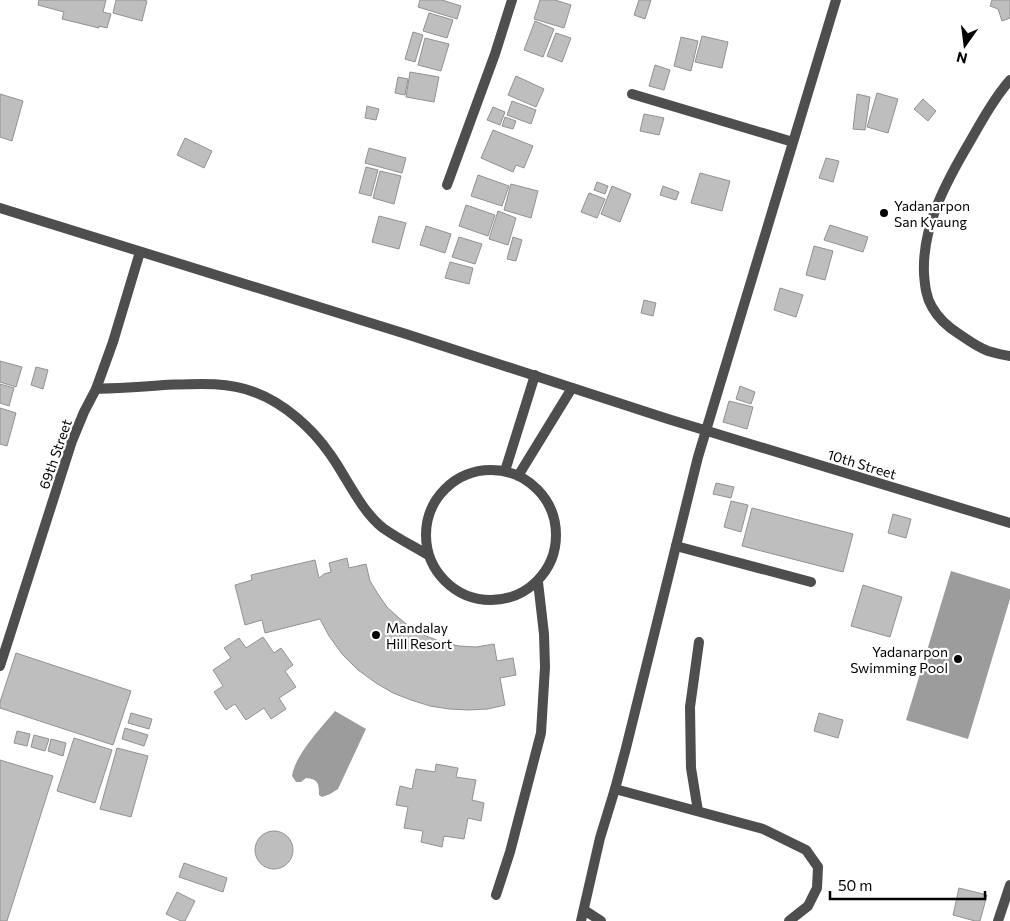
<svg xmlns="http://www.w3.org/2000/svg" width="1010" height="921" font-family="Commissioner,sans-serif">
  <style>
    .water { fill: #9c9c9c }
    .building { fill: #bebebe; stroke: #929292 }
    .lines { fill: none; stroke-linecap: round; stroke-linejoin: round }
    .lane { stroke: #4e4e4e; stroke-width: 10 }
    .street { stroke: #4e4e4e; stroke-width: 10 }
    .poi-dot { fill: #000; stroke: #fff; stroke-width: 2 }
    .labels { text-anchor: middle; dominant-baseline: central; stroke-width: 4.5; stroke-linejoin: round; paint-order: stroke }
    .poi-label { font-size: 14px; fill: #000; stroke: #fff; text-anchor: start }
    .street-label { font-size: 14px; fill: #000; stroke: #fff }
  </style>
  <rect width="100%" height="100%" fill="#fff"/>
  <path class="water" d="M951,571l59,18v10l-42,140 -62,-19z
    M335,711l31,18 -28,60 -8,5 -8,3 -3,-2c0,-12 -1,-16 -13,-17l-5,4h-5l-4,-6c3,-21 29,-48 43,-65z"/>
  <path class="building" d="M39,0h67l-3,12 8,2 -4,14 -8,-2v2l-37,-9 2,-7 -26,-7z
    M116,0h26l5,1 -5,20 -29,-8z
    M420,0h22l19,6 -4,13 -39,-12z
    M540,0h15l16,5 -7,23 -30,-9z
    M639,0h12l-6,19 -11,-4z
    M992,0h18v18l-8,3 -4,-12 -8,-3z
    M429,13l24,7 -6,18 -24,-7z
    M535,21l19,8 -11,28 -19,-7z
    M413,32l10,3 -8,27 -10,-3z
    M556,33l15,5 -9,24 -15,-6z
    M702,36l26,6 -6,26 -27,-6z
    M681,37l17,4 -7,30 -17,-5z
    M425,38l24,6 -8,27 -23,-6z
    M655,65l15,5 -6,20 -15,-4z
    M410,72l29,5 -5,25 -28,-5z
    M516,76l28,13 -8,18 -28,-12z
    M398,77l10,2 -3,16 -10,-2z
    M877,93l21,6 -10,34 -21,-6z
    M0,94l23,7 -11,40 -12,-4z
    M857,94l13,3 -5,33 -12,-1z
    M923,99l13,12 -8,10 -14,-12z
    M512,101l24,9 -5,14 -24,-9z
    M367,106l12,3 -3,11 -11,-2z
    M493,107l12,5 -5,13 -13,-5z
    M644,114l20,4 -5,17 -19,-4z
    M505,117l11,4 -3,8 -11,-3z
    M493,130l40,16 -9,22 -8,-3 -3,7 -32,-14z
    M185,138l27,13 -8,17 -27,-13z
    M369,148l37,10 -4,15 -37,-10z
    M826,158l13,3 -6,21 -14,-4z
    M366,167l12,3 -7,26 -12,-3z
    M380,171l21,5 -7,28 -21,-6z
    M700,173l30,8 -8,30 -31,-8z
    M478,175l31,11 -7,20 -31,-10z
    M597,182l11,4 -3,8 -11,-4z
    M511,184l27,7 -7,27 -27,-8z
    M612,186l19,8 -11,28 -19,-8z
    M663,186l16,6 -3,8 -16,-5z
    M589,193l16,6 -8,19 -16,-6z
    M466,205l29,10 -7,21 -29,-10z
    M498,211l18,7 -8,27 -19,-6z
    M379,216l27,7 -7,26 -27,-7z
    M830,225l38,12 -5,15 -39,-12z
    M426,226l25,8 -6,19 -25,-8z
    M459,237l23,7 -7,20 -23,-7z
    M513,237l9,3 -6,21 -9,-2z
    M814,246l19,5 -8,29 -19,-5z
    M450,262l23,6 -4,16 -24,-6z
    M780,288l23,7 -7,22 -22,-7z
    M644,300l12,3 -3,13 -12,-3z
    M0,361l22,6 -6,20 -16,-5z
    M36,367l12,3 -5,19 -12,-4z
    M0,384l14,4 -5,18 -9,-3z
    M740,386l15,6 -4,12 -15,-5z
    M729,401l24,6 -6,22 -24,-7z
    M0,408l16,5 -9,33 -7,-2z
    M716,483l18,4 -3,11 -18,-4z
    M731,501l17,4 -7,27 -17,-5z
    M752,508l101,26 -10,38 -101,-26z
    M893,514l18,5 -5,19 -18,-5z
    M347,558l2,10 17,-4 4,17 8,13 9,13 12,11 12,10 15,8 16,6 17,4 17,1 18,-3 3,17 16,-3 3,17 -16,3 5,27 -17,4 -20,1 -19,-1 -19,-3 -19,-6 -18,-7 -17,-10 -18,-13 -16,-16 -13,-18 -9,-17 -55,14 -3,-13 -17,5 -10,-40 17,-5 -1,-5 64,-15 4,18 5,-4 7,-2 -2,-9z
    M863,585l39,12 -12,40 -39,-11z
    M263,637l11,16 7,-5 12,17 -8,6 11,16 -17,11 7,11 -15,10 -7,-11 -18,12 -11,-16 -9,6 -12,-18 9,-6 -10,-16 18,-12 -7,-10 15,-10 7,10z
    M16,653l115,38 -18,54 -113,-37v-6z
    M131,713l21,6 -3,10 -21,-6z
    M819,713l24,7 -5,18 -24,-7z
    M125,728l23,7 -4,11 -22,-7z
    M17,731l13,3 -3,12 -13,-3z
    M34,735l15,4 -4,12 -14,-4z
    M74,738l38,12 -17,53 -38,-12z
    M51,739l15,4 -3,13 -15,-5z
    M117,748l31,8 -17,61 -31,-8z
    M0,760l53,16 -46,145h-7z
    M436,764l22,4 -2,9 20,3 -4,20 12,3 -3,18 -13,-3 -4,21 -20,-3 -2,11 -21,-5 2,-11 -19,-3 4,-21 -12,-2 4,-19 12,3 4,-20 19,3z
    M255 850a19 19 0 1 1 38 0a19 19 0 1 1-38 0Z
    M184,863l43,15 -4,14 -44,-15z
    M959,888l28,7 -7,26h-5l-22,-6z
    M177,892l18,9 -10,20h-4l-15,-7z"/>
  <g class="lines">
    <path class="lane" d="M1010,80c-18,21 -31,46 -45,70 -22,38 -43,79 -41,124 1,12 2,23 8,33 6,11 16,20 27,27 9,6 18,13 29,17 7,2 15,4 22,5
      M96,389c22,-1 45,-2 68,-4 29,-1 62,-4 90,7 30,11 58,36 76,62 16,22 31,57 53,74 14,10 30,18 45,27
      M426 535a65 65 0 1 1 130 0a65 65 0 1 1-130 0Z
      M505,471l30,-96
      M518,476l54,-88
      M676,546l135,36
      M615,789l148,40 43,21 12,17 -1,21 -9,18 -19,15
      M698,811l-7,-43 -1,-61 9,-65
      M496,895l14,-43 31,-119 4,-66 -1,-33 -6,-52
      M998,921l12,-36"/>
    <path class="street" d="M632,94l161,48
      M447,185l48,-131 17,-54
      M0,208l406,126 262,85 342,104
      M0,666l72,-225 12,-29 12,-23 17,-47 27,-90
      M584,910l17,11
      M581,921l19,-83 15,-49 11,-41 72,-291 138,-457"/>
  </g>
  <g class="poi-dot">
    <circle cx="884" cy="213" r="5"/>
    <circle cx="376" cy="635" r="5"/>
    <circle cx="958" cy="659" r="5"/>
  </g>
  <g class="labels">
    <g class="poi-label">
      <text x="894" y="205">Yadanarpon<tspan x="894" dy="16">San Kyaung</tspan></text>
      <text x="386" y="627">Mandalay<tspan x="386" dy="16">Hill Resort</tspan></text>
      <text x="948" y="651" text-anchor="end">Yadanarpon<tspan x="948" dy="16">Swimming Pool</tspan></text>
    </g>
    <g class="street-label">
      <text transform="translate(55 454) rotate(-71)">69th Street</text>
      <text transform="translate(862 464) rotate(17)">10th Street</text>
    </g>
  </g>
  <g transform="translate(965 45) rotate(194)" stroke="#ffffff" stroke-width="4" paint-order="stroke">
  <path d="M0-4L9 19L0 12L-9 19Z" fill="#000000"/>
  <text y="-8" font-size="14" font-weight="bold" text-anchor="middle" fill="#000000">N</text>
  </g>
  <path d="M830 891v8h155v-8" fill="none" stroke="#000000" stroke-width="2.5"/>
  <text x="838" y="891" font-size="15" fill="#000000" stroke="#ffffff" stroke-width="4" paint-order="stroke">50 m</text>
</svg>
